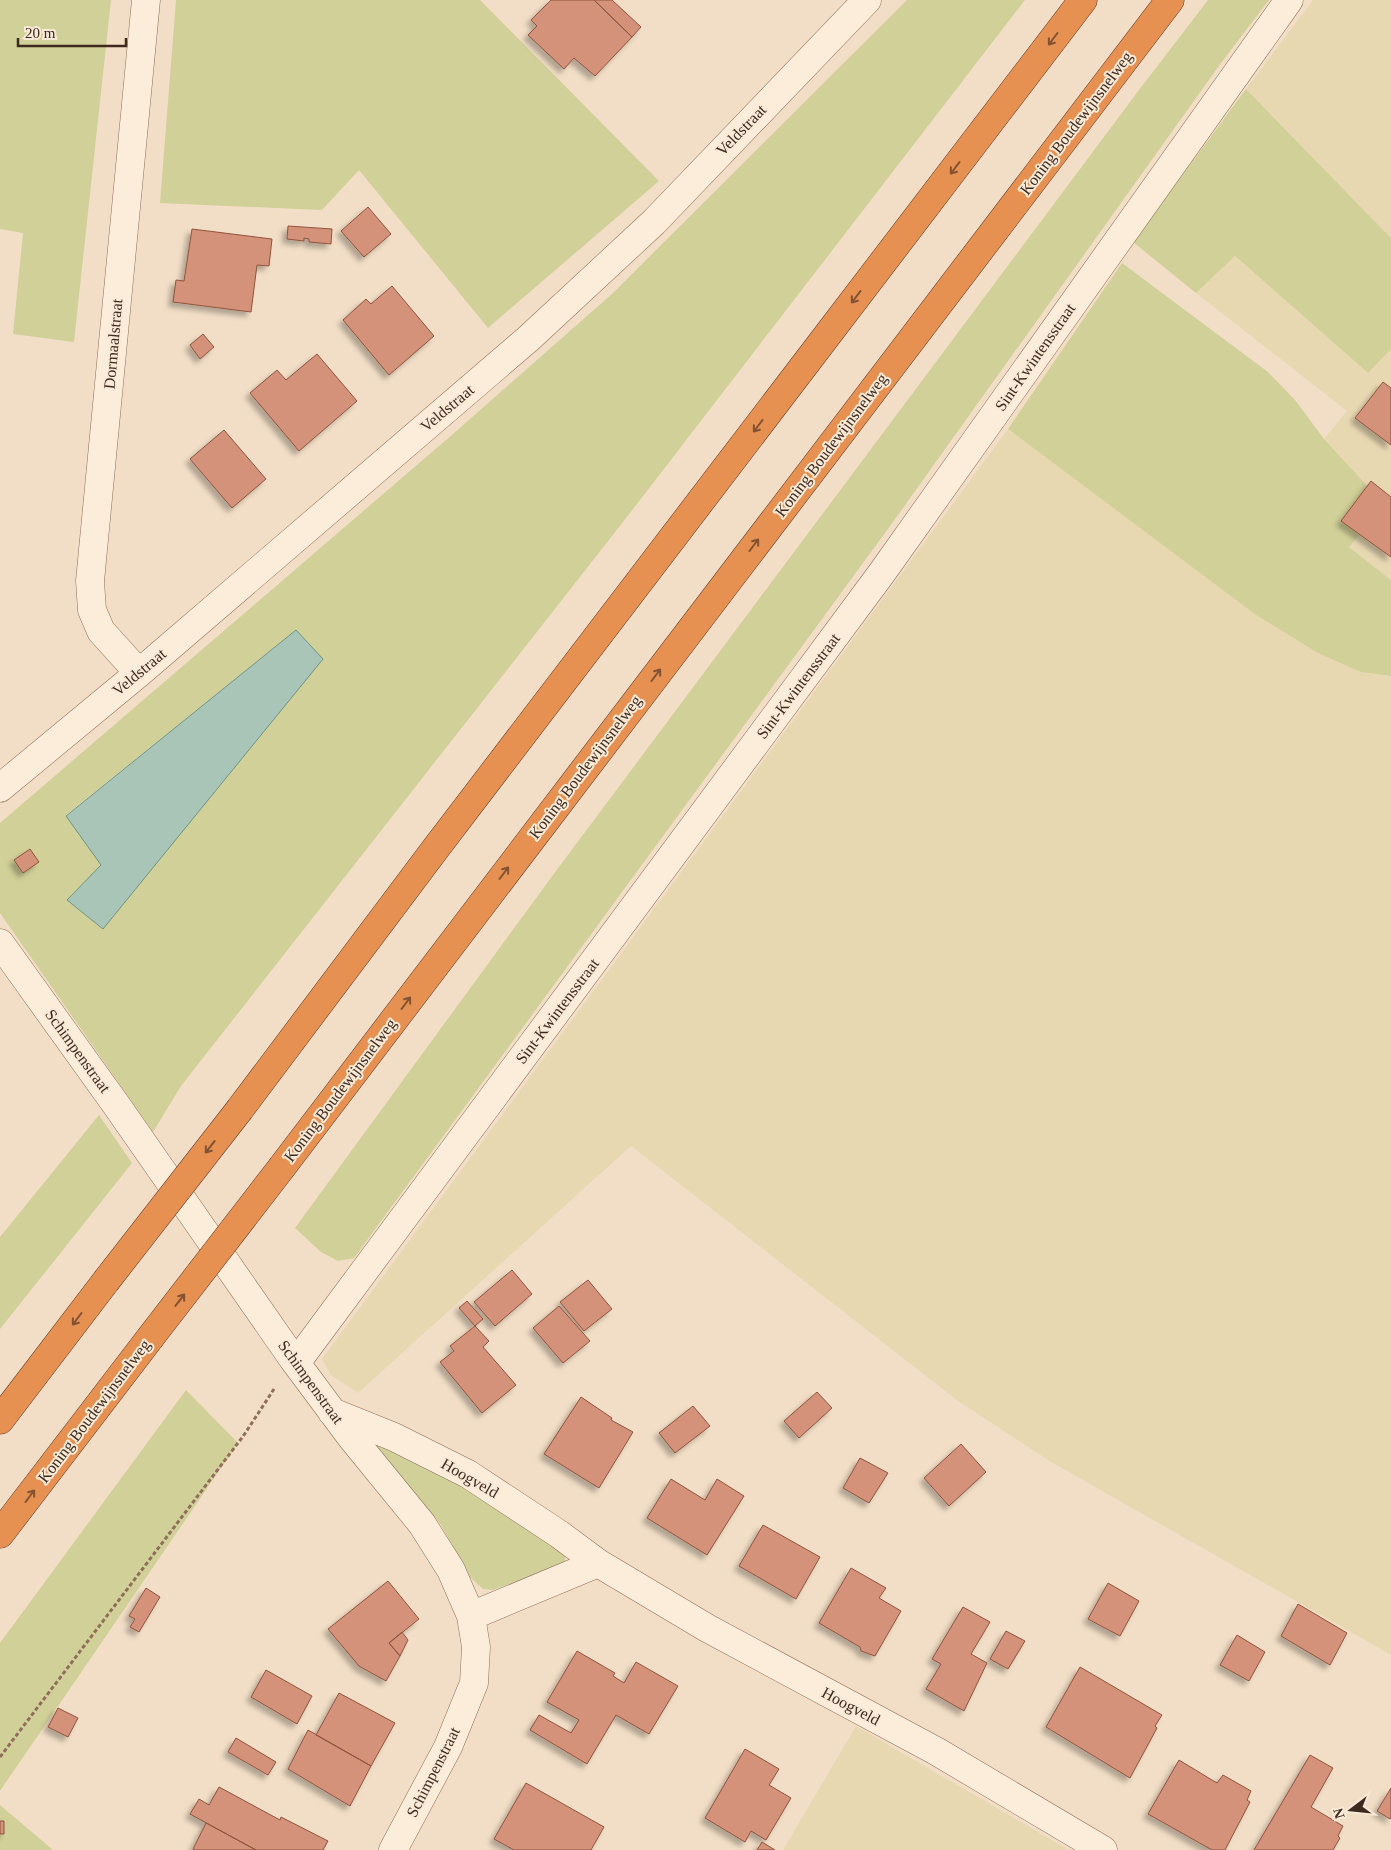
<svg xmlns="http://www.w3.org/2000/svg" width="1391" height="1850" font-family="Georgia,serif">
  <style>
    .farmland { fill: #e8d8b2 }
    .green { fill: #d1d098; fill-rule: evenodd }
    .water { fill: #a8c5b8; stroke: #6d9485 }
    .building { fill: #d39279; stroke: #90533d; filter: url(#shadow) }
    .lines { fill: none; stroke-linecap: round; stroke-linejoin: round }
    .minor-casing { stroke: #8f6e5a; stroke-width: 29 }
    .highway-casing { stroke: #5d3d2e; stroke-width: 29 }
    .path { stroke: #8f6e5a; stroke-width: 3; stroke-dasharray: 4 2.5; stroke-linecap: butt }
    .minor { stroke: #fbedda; stroke-width: 28 }
    .highway { stroke: #e69051; stroke-width: 28 }
    .highway-bridge-casing { stroke: #5d3d2e; stroke-width: 29; stroke-linecap: butt }
    .highway-bridge { stroke: #e69051; stroke-width: 28 }
    .oneway { stroke: #815233 }
    .labels { text-anchor: middle; dominant-baseline: central; stroke-width: 4; stroke-linejoin: round; paint-order: stroke }
    .street-label { font-size: 16px; fill: #3e291f; stroke: #f8ead6 }
  </style>
  <defs>
    <filter id="shadow"><feDropShadow dx="-4.5" dy="4.5" stdDeviation="2.5" flood-color="#0004"/></filter>
  </defs>
  <rect width="100%" height="100%" fill="#f2dec6"/>
  <path class="farmland" d="M1313,0h78v238l-145,-149z
    M1235,256l133,117 23,-24v231l-42,-33 36,-42 -61,-66 23,-28 -151,-118z
    M1008,429l248,186 105,57 30,4v979l-340,-193 -93,-61 -327,-255 -273,247 -27,-18 -9,-16z
    M856,1726l213,124h-286z"/>
  <path class="green" d="M0,0h111l-37,342 -61,-8 10,-101 -23,-4z
    M176,0h304l179,181 -171,147 -129,-158 -37,40 -162,-7z
    M907,0h118l-395,513 -449,573 -28,46 -153,-219v-90l453,-389 160,-141zM296,630l-193,299 -36,-29 35,-35 -36,-50z
    M1208,0h61l-48,63 -328,459 -539,736 -16,3 -17,-9 -26,-24 255,-349 589,-789z
    M1246,89l145,149v111l-23,24 -133,-117 -39,37 -63,-51z
    M1122,263l146,109 27,28 29,39 61,66 -36,42 42,33v96l-30,-4 -43,-19 -62,-38 -248,-186z
    M99,1115l33,48 -132,166v-92z
    M186,1390l52,53 -238,348v-148z
    M383,1440l103,58 79,57v9l-72,26 -10,-1 -13,-12 -29,-52 -65,-80z
    M0,1805l52,44 -1,1h-51z"/>
  <path class="water" d="M296,630l27,29 -220,270 -36,-29 34,-35 -35,-49z"/>
  <path class="building" d="M551,0h43l38,37 -37,39 -21,-18 -10,11 -36,-34 9,-9 -6,-6z
    M594,0h18l29,27 -9,10z
    M368,207l23,27 -27,23 -23,-26z
    M288,226l44,3 -1,15 -22,-2v-3l-5,-1v3l-17,-2z
    M192,229l80,10 -3,27 -12,-1 -6,47 -78,-10 3,-22 8,1z
    M392,286l42,50 -45,39 -46,-55 23,-21 5,5z
    M203,334l11,13 -14,12 -10,-14z
    M317,354l40,47 -58,50 -49,-58 27,-23 9,10z
    M1383,382l8,6v57l-36,-27z
    M224,430l42,49 -34,29 -42,-49z
    M1371,481l20,16v60l-50,-36z
    M30,849l9,13 -16,11 -9,-13z
    M512,1270l20,24 -37,32 -21,-24z
    M588,1280l24,29 -28,22 -24,-29z
    M467,1301l16,18 -8,7 -16,-18z
    M559,1306l31,35 -27,22 -30,-35z
    M475,1326l14,15 -6,6 33,38 -34,28 -42,-51 14,-11 -4,-5z
    M817,1392l15,16 -33,30 -15,-17z
    M581,1397l31,21 -1,2 22,12 -34,56 -55,-34z
    M693,1406l17,20 -35,27 -16,-20z
    M961,1444l25,28 -37,34 -25,-28z
    M860,1458l28,15 -19,30 -26,-15z
    M671,1479l34,21 12,-21 27,17 -37,59 -60,-37z
    M763,1525l57,32 -24,42 -57,-33z
    M851,1568l35,20 -7,10 22,13 -26,45 -14,-5 -1,-4 -41,-24z
    M388,1581l31,38 -30,24 11,13 -14,25 -27,-15 -31,-37z
    M1108,1583l31,18 -19,35 -32,-17z
    M146,1588l14,9 -21,35 -9,-5 5,-8 -6,-3z
    M1298,1604l49,29 -17,32 -49,-29z
    M963,1607l27,15 -19,32 16,9 -23,48 -38,-22 15,-25 -9,-5z
    M1006,1631l19,10 -17,28 -18,-10z
    M402,1632l6,8 -8,16 -11,-13z
    M1237,1635l28,17 -16,29 -29,-16z
    M577,1651l38,22 -2,3 11,7 12,-21 42,24 -29,48 -33,-19 -29,49 -57,-34 9,-15 32,18 8,-13 -32,-18z
    M1080,1667l82,48 -7,11 2,2 -27,50 -84,-51z
    M266,1670l46,26 -15,28 -46,-27z
    M339,1693l56,30 -24,43 -55,-31z
    M58,1708l20,10 -10,19 -20,-10z
    M308,1730l63,36 -21,40 -62,-37z
    M236,1738l40,24 -8,13 -40,-23z
    M745,1749l34,20 -10,16 22,13 -25,42 -15,-9 -6,11 -40,-24z
    M1310,1755l23,13 -22,39 32,19 -5,10 2,2 -7,12h-79z
    M1179,1760l38,23 6,-8 28,16 -4,9 3,2 -25,48h-13l-64,-36z
    M526,1783l78,44 -13,23h-77l-20,-11z
    M219,1787l61,33 1,-3 47,24 -5,9h-67l-66,-36 9,-15 10,6z
    M1391,1788v30l-1,1 -13,-8z
    M0,1821h4v13h-4z
    M206,1823l50,27h-60l-3,-1z
    M762,1842l13,8h-18z"/>
  <g class="lines">
    <g class="minor-casing">
      <path id="minor" d="M139,673l-38,-42 -9,-21 -2,-29 56,-581
        M0,788l139,-115 389,-334 126,-117 213,-222
        M0,943l117,163 176,253 58,78 71,87 29,46 20,46 5,31 -2,36 -26,64 -55,103
        M296,1363l585,-789 408,-574
        M332,1412l62,25 74,37 91,60 39,29 109,65 229,123 167,99
        M471,1616l127,-53"/>
    </g>
    <g class="highway-casing">
      <path id="highway" d="M240,1109l196,-261 647,-848
        M282,1167l888,-1167
        M0,1420l106,-139
        M0,1534l150,-196"/>
    </g>
    <path class="path" d="M0,1757l244,-322 30,-46"/>
    <use href="#minor" class="minor"/>
    <use href="#highway" class="highway"/>
    <g class="highway-bridge-casing">
      <path id="highway-bridge" d="M106,1281l134,-172
        M150,1338l132,-171"/>
    </g>
    <use href="#highway-bridge" class="highway-bridge"/>
  </g>
  <defs><path id="oneway-shaft" d="M-6 0H5M1.5-3L5.5 0L1.5 3" fill="none" stroke-width="1.6" stroke-linecap="round" stroke-linejoin="round" transform="scale(1.25)"/></defs>
  <g class="oneway">
    <use href="#oneway-shaft" transform="translate(1053 39) rotate(127)"/>
    <use href="#oneway-shaft" transform="translate(955 168) rotate(127)"/>
    <use href="#oneway-shaft" transform="translate(856 297) rotate(127)"/>
    <use href="#oneway-shaft" transform="translate(758 426) rotate(127)"/>
    <use href="#oneway-shaft" transform="translate(754 545) rotate(-53)"/>
    <use href="#oneway-shaft" transform="translate(656 675) rotate(-53)"/>
    <use href="#oneway-shaft" transform="translate(504 873) rotate(-53)"/>
    <use href="#oneway-shaft" transform="translate(406 1003) rotate(-53)"/>
    <use href="#oneway-shaft" transform="translate(210 1147) rotate(128)"/>
    <use href="#oneway-shaft" transform="translate(180 1300) rotate(-52)"/>
    <use href="#oneway-shaft" transform="translate(77 1319) rotate(127)"/>
    <use href="#oneway-shaft" transform="translate(30 1496) rotate(-53)"/>
  </g>
  <g class="labels">
    <g class="street-label">
      <text transform="translate(1076 123) rotate(-53)">Koning Boudewijnsnelweg</text>
      <text transform="translate(741 130) rotate(-46)">Veldstraat</text>
      <text transform="translate(113 344) rotate(-85)">Dormaalstraat</text>
      <text transform="translate(1035 357) rotate(-55)">Sint-Kwintensstraat</text>
      <text transform="translate(447 408) rotate(-40)">Veldstraat</text>
      <text transform="translate(831 445) rotate(-53)">Koning Boudewijnsnelweg</text>
      <text transform="translate(139 672) rotate(-40)">Veldstraat</text>
      <text transform="translate(798 686) rotate(-53)">Sint-Kwintensstraat</text>
      <text transform="translate(585 767) rotate(-53)">Koning Boudewijnsnelweg</text>
      <text transform="translate(557 1011) rotate(-53)">Sint-Kwintensstraat</text>
      <text transform="translate(78 1051) rotate(54)">Schimpenstraat</text>
      <text transform="translate(340 1090) rotate(-53)">Koning Boudewijnsnelweg</text>
      <text transform="translate(311 1382) rotate(54)">Schimpenstraat</text>
      <text transform="translate(94 1411) rotate(-53)">Koning Boudewijnsnelweg</text>
      <text transform="translate(470 1478) rotate(30)">Hoogveld</text>
      <text transform="translate(851 1706) rotate(28)">Hoogveld</text>
      <text transform="translate(433 1772) rotate(-63)">Schimpenstraat</text>
    </g>
  </g>
  <g transform="translate(1351 1810) rotate(254)" stroke="#f8ead6" stroke-width="4" paint-order="stroke">
  <path d="M0-4L9 19L0 12L-9 19Z" fill="#3e291f"/>
  <text y="-8" font-size="14" font-weight="bold" text-anchor="middle" fill="#3e291f">N</text>
  </g>
  <path d="M18 38v8h108v-8" fill="none" stroke="#3e291f" stroke-width="2.5"/>
  <text x="25" y="38" font-size="15" fill="#3e291f" stroke="#f8ead6" stroke-width="4" paint-order="stroke">20 m</text>
</svg>
